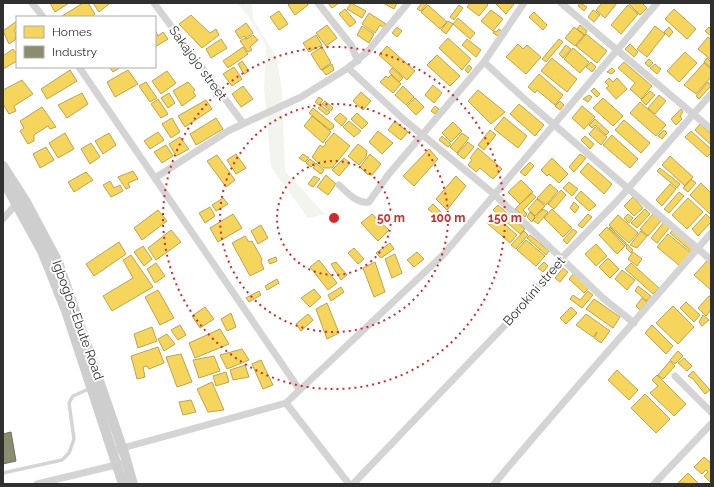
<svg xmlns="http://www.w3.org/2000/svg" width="714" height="487" font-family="Raleway,sans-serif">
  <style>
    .green { fill: #f2f5ed }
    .homes { fill: #f6d55c; stroke: #bba44f }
    .industry { fill: #8c8c6e; stroke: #70705b }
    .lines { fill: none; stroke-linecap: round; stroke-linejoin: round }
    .service { stroke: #d4d4d4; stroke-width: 3.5 }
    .minor { stroke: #d4d4d4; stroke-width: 7 }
    .secondary { stroke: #cecece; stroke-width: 10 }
    .ring { fill: none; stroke: #d62828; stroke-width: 2; stroke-dasharray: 2 4 }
    .labels { text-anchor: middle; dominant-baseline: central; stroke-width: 4; stroke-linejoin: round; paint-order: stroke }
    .street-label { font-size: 13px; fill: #303030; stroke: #fff }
    .centre { fill: #d62828; stroke: #fff; stroke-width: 2 }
    .ring-label { font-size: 12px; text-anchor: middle; font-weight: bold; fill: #d62828; stroke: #fff; stroke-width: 4; stroke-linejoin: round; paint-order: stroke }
  </style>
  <rect width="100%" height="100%" fill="#fff"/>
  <path class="green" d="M237,3h15l1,16 24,39 5,34 3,79 40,43 -17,4 -37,-51 -7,-79 2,-42 -18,-30z"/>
  <path class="homes" d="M50,3h19l-14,9z
    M83,3h5l7,11 -4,3h-28l-1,-1z
    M93,3h15l1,1 -10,8z
    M291,3h16l1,2 -13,10 -7,-10z
    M328,3h11l-7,5z
    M351,3l15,8 -4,7 -15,-9z
    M383,3h14l-3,6z
    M422,3l5,1 -6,7 -4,-2z
    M470,3h16l2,2 -9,11 -12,-9z
    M495,3h17l2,1 -8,10z
    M580,3l7,4 -3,4 -6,-5z
    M602,3h15l-12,15 -9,-8z
    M630,3h12l5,5 -7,7 -11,-11z
    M428,5l19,17 -7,7 -19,-17z
    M459,5l4,3 -9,12 -4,-3z
    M628,5l10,9 -17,20 -10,-9z
    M345,9l11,13 -6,5 -11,-13z
    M674,9l22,20 -9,10 -22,-20z
    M491,10l12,9 -10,12 -12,-10z
    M593,10l7,5 -6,7 -6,-5z
    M279,11l9,13 -9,6 -9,-13z
    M534,12l13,13 -4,5 -14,-13z
    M369,13l17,11 -2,4 -4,-3 -5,8 -13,-9z
    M191,15l19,18 6,-4 3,6 -17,13 -23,-24z
    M458,18l17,15 -5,6 -17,-15z
    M17,21v7l-3,2 2,4 -1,6 -6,4 -6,-13z
    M448,21l5,3 -7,10 -5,-4z
    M246,23l7,10 -7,5 -2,-2 -4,3 -5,-8z
    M327,25l10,13 -11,8 -10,-13z
    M580,25l7,6 -2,4 -8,-6z
    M362,26l12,8 -5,9 -12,-8z
    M655,26l10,8 -18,23 -10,-8z
    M397,27l5,4 -5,6 -5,-4z
    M574,27l10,8 -9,11 -10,-8z
    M669,27l4,5 -4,5 -5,-5z
    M709,27l2,2v7l-6,-5z
    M499,29l3,2 -4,5 -5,-3 1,-2 2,1z
    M155,30l3,6 5,-4 5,7 -13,8z
    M586,34l21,17 -10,12 -21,-17z
    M253,35l5,5 -8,7 2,3 -4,2 -8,-11 5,-3 2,1z
    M316,35l6,10 -13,7 -6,-9z
    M708,37l3,2v21l-13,-11z
    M448,38l23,21 -9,11 -23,-22z
    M221,39l6,9 -16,10 -5,-9z
    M467,39l14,11 -5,7 -14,-12z
    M559,39l4,3 -17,20 -4,-3z
    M518,44l5,5 4,-4 14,12 -15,17 -20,-17z
    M630,44l8,8 -4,5 -9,-8z
    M566,45l5,4 -8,9 -4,-4z
    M387,46l28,25 -8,9 -28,-25z
    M243,47l5,7 -20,14 -5,-7z
    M322,47l9,16 -10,7 -10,-16z
    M573,48l16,14 -9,11 -16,-14z
    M13,49l4,5v7l-14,8v-13z
    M685,52l12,11 -18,19 -12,-11z
    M437,55l23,21 -10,10 -23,-21z
    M552,58l25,21 -10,13 -26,-21z
    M707,58l4,4v6l-7,-6z
    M649,59l4,4 -4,4 -4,-4z
    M242,61l7,10 -5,3 -6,-10z
    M591,62l5,5 -4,5 -6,-5z
    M624,62l28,24 -11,13 -11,-10 5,-6 -17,-15z
    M704,63l7,6v8l-15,17 -12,-9z
    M332,64l2,6 -8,5 -4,-5z
    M655,64l6,5 -4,5 -7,-6z
    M469,65l3,3 -4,5 -3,-3z
    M109,67h12l-8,5z
    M234,67l8,12 -10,7 -9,-12z
    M392,68l11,10 -4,4 -10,-10z
    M612,68l3,3 -4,3 -4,-2z
    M70,70l7,11 -30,18 -6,-10z
    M128,70l10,14 -23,13 -8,-15z
    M167,71l9,12 -15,11 -9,-13z
    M539,74l24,21 -8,10 -18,-15 -2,3 -7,-6z
    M391,75l10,9 -8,9 -13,-11 6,-6 2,2z
    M609,78l4,4 4,-4 10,11 -11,10 -10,-11 3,-2 -4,-4z
    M22,80l11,14 -19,12 2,5 -7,3 -6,-10v-14z
    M146,82l11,16 -7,4 -11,-16z
    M188,82l7,8 -2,2 3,4 -14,10 -9,-15z
    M708,82l3,4 -12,13 -3,-3z
    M433,85l9,8 -8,10 -9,-8z
    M243,86l10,13 -12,8 -9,-13z
    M403,86l11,11 -8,8 -11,-10z
    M594,88l6,6 -3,3 -6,-6z
    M478,90l27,22 -14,12 -23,-23z
    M650,91l5,4 -9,10 -5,-5z
    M361,92l10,9 -8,9 -10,-9z
    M82,93l6,11 -21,14 -9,-13z
    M169,93l6,10 -7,5 -7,-10z
    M589,95l3,2 -4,5 -5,-3z
    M659,95l7,6 -11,13 -7,-6z
    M319,97l4,3 -4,5 -4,-3z
    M415,98l9,9 -8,8 -9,-9z
    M603,98l20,18 -10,10 -20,-18z
    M158,99l10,15 -7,4 -10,-14z
    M206,100l6,9 -27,18 -7,-11z
    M325,101l8,7 -2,3 -9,-7z
    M560,101l4,4 -4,5 -5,-4z
    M640,102l26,23 -10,11 -26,-23z
    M519,104l25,21 -9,11 -25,-22z
    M321,106l9,6 -3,3 -9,-7z
    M435,106l4,3 -4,5 -4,-3z
    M582,106l13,11 -11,12 -12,-11z
    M42,107l14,20 -6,2 -2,-3 -14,9v6l-6,3 -8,-13 4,-3 -4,-7z
    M313,108l21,17 -1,3 -3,2 -21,-17z
    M681,109l2,3 -3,4 2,3 -6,6 -5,-6z
    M340,113l7,6 -5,7 -8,-7z
    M357,113l11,10 -6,6 -11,-10z
    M312,116l19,16 -8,11 -19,-17z
    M504,117l23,19 -9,12 -24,-19z
    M172,118l8,14 -9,6 -9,-14z
    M216,118l7,11 -27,16 -6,-11z
    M595,119l14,13 -3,3 -11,-10 -3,3 -3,-3z
    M624,120l26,23 -9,10 -26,-23z
    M349,121l12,10 -7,6 -11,-10z
    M395,121l13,11 -7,8 -13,-10z
    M453,122l9,9 -11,11 -9,-9z
    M700,124l11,10v11l-16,-15z
    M595,127l12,10 -6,8 -12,-11z
    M490,130l6,5 -12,15 -6,-5z
    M664,130l3,3 -5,6 -4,-3z
    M378,131l15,12 -11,11 -13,-12z
    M691,131l20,18v4l-4,4 -22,-20z
    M158,132l6,8 -14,9 -6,-8z
    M65,133l9,16 -16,9 -9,-15z
    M109,133l7,12 -13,9 -8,-13z
    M334,133l16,13 -18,22h-8l-12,-11 8,-12 3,2 3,-3 -1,-1z
    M462,133l7,5 -12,15 -7,-6z
    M612,135l26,24 -8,9 -27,-23z
    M442,136l9,8 -3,3 -9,-7z
    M585,136l9,8 -4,5 -9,-9z
    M180,137l9,12 -13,7 -7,-12z
    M468,142l6,5 -10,12 -7,-5z
    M91,143l9,14 -10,7 -9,-15z
    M358,144l9,7 -1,6 -7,8 -11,-9z
    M166,145l7,11 -11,7 -8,-11z
    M46,147l8,13 -14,8 -7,-14z
    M478,148l24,21 -9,10 -13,-11 -4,4 -8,-7 4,-5 -2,-2z
    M429,149l9,10 -24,27 -11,-10z
    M236,154l10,14 -10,6 -9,-14z
    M303,154l6,4 -4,4 -6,-4z
    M370,154l11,10 -9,11 -5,-1 -7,-7z
    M580,154l6,4 -12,14 -5,-5z
    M217,155l18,25 -9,7 -19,-26z
    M670,156l23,21 -8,9 -23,-21z
    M344,158l6,5 -11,13 -7,-6z
    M552,158l16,16 -9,9 -10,-9 -2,2 -6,-6z
    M310,159l5,4 -4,4 -5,-4z
    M530,162l4,4 -9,10 -5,-4z
    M316,163l8,7 -3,4 -8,-6z
    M588,163l24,21 -8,10 -24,-22z
    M660,168l20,16 -3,4 -20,-17z
    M133,171l5,8 -10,4 2,4 -4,2 -8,-12z
    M86,172l7,8 -19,12 -6,-10z
    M326,175l10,9 -8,11 -11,-8z
    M314,176l6,3 -7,8 -5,-3z
    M456,176l10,10 -19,24 -11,-11z
    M691,179l5,4 -8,9 -5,-4z
    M521,180l12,12 -13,12 -12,-12z
    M110,181l4,7 6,-3 3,6 -12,6 -8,-12z
    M569,182l9,7 -6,7 -9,-8z
    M701,183l10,10v22l-21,-20z
    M550,184l8,7 -12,14 -9,-7z
    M670,184l6,5 -14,17 -6,-6z
    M561,190l5,5 -12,14 -6,-5z
    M581,191l15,14 -7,6 -14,-13z
    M679,192l5,4 -15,17 -5,-4z
    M531,193l5,4 -13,13 4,4 -2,3 -10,-8z
    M633,197l10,11 -9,8 -10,-10z
    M223,198l5,6 -12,7 -4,-6z
    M688,198l15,14 -16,17 -15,-14z
    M537,199l8,7 -10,10 -7,-7z
    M574,202l5,5 -4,6 -5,-5z
    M433,204l10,10 -4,4 -11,-9z
    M498,205l27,24 -5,5 -27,-24z
    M210,207l5,9 -10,7 -6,-10z
    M543,209l5,3 -10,12 -5,-4z
    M552,209l20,19 -9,9 -19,-19z
    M645,209l5,5 -13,14 -6,-5z
    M158,210l9,11 -25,19 -8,-12z
    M530,212l5,5 -3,5 -5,-5z
    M233,214l9,14 -24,14 -8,-14z
    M372,214l17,16 -11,11 -17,-18z
    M588,214l4,3 -10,11 -4,-3z
    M628,214l5,4 -4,5 -5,-5z
    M653,214l8,7 -13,15 -8,-7z
    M706,214l5,5v3l-13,14 -6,-7z
    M494,215l23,20 -7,8 -23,-20z
    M618,215l20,18 -9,10 -20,-18z
    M664,222l6,5 -13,16 -6,-5z
    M261,225l7,13 -10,6 -7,-13z
    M607,227l18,19 -8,8 -18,-19z
    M610,227l23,23 -2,3 -5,-5 1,-2 -18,-18z
    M573,229l4,3 -10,12 -4,-4z
    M171,230l10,12 -25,18 -8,-12z
    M673,230l22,18 -3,4 -22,-19z
    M524,231l4,4 -12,14 -5,-4z
    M641,231l6,5 -10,12 -7,-3z
    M668,234l23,19 -11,13 -23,-19z
    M530,235l19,16 -3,4 -19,-17z
    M245,236l4,6 3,-1 10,18 -1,3 3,7 -14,7 -18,-33z
    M526,240l19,16 -9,10 -19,-16z
    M119,242l7,12 -32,22 -8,-12z
    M390,243l4,6 -13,9 -5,-5z
    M596,244l11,12 -11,10 -11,-12z
    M143,246l9,13 -8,7 -10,-14z
    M354,248l10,11 -6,5 -10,-11z
    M417,252l7,7 -10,8 -7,-7z
    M633,252l9,7 -5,7 -9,-7z
    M395,254l7,19 -10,5 -7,-19z
    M131,255l22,32 -41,24 -9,-15 30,-18 -10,-18z
    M276,257l1,4 -7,3 -2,-4z
    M608,258l11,11 -9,9 -11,-11z
    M319,260l18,23 -9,7 -18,-23z
    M707,261l4,3v26l-17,-15z
    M336,262l11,13 -6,5 -10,-16z
    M375,262l10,30 -11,5 -11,-29z
    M544,262l4,4 -5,6 -5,-4z
    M156,263l9,13 -10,7 -8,-14z
    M631,263l28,25 -6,6 -28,-25z
    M563,268l5,4 -8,10 -5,-4z
    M622,270l13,10 -8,10 -12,-11z
    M574,273l16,14 -6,6 -15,-14z
    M277,279l2,4 -12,7 -2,-4z
    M638,286l13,10 -4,5 -12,-10z
    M341,287l3,5 -13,9 -3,-6z
    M314,289l7,8 -11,10 -9,-9z
    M158,290l16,28 -14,7 -15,-28z
    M259,291l2,4 -12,7 -3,-4z
    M588,291l5,4 -11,13 -12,-9 3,-4 7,5z
    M709,296l2,1v13l-5,6 -8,-8z
    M642,298l5,4 -7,8 -4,-4z
    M594,299l26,18 -7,11 -27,-19z
    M686,302l14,13 -6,7 -14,-14z
    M327,303l12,30 -12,6 -11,-30z
    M673,306l21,21 -16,17 -22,-21z
    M205,307l9,12 -14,9 -8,-12z
    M571,307l6,6 -11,11 -6,-6z
    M231,313l5,14 -9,4 -6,-12z
    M308,314l5,6 -12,11 -5,-7z
    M586,314l24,17 -9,12 -7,-5 3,-6 -4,5 -17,-12z
    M703,315l6,5 -7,6 -3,-4z
    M180,325l6,10 -8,5 -7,-10z
    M652,325l21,21 -7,8 -21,-21z
    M152,327l5,14 -19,7 -4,-14z
    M220,329l9,15 -34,14 -6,-15z
    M167,334l8,10 -11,7 -6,-12z
    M158,347l6,16 -15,6 -2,-3 -4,1 2,10 -8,2 -6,-23z
    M242,349l7,11 -22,9 -7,-14z
    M678,351l5,5 -8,8 -5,-4z
    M181,354l11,28 -15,5 -11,-30z
    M214,356l6,15 -21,7 -6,-18z
    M684,358l8,8 -5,5 -9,-8z
    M261,360l12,25 -10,4 -11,-25z
    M670,361l5,5 -12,13 -5,-4z
    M245,365l4,12 -16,3 -3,-10z
    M617,370l21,20 -9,10 -21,-20z
    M693,371l17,19 -5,4 -12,-15 -5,-3z
    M226,372l3,10 -13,4 -3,-10z
    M657,375l29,29 -12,12 -24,-23 8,-7 -6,-6z
    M212,382l12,28 -16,2 -11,-23z
    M645,394l25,25 -14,14 -25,-25z
    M191,400l5,12 -13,3 -4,-13z
    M704,457l7,6v20l-7,-7 4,-4 -2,-2 -4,4 -8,-7z
    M688,473l11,11 -21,-1z"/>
  <path class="industry" d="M11,432l5,29 -13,3v-30z"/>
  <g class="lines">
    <path class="service" d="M3,473l59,-13 7,-7 5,-14 -5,-36 4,-7 18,-8"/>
    <path class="minor" d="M32,3l11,14
      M154,3l89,120
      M318,3l33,42 7,16
      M561,3l150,126
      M484,62l45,41 182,157
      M79,67l220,322
      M348,68l54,50 93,77 108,103 31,25
      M155,178l73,-47 73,-34 47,-29 20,-17 40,-48
      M339,185c9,8 18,19 30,17l19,-27 96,-113 40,-59
      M3,219l14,-16
      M675,376l36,36
      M286,403l63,81
      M119,449l167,-46 158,-149 213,-251
      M37,484l83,-20
      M353,484l156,-163 53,-63 56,-58 93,-106
      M494,484c71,-85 145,-167 217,-251
      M654,484l57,-60"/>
    <path class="secondary" d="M3,166l23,36 32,60 67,194 8,28
      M3,180l39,71 24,60 57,173"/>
  </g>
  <g class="ring">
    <circle cx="334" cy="218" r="57"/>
    <circle cx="334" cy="218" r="114"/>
    <circle cx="334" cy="218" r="171"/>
  </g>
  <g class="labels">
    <g class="street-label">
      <text transform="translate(198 63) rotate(54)">Sakajojo street</text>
      <text transform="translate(534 291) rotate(-49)">Borokini street</text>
      <text transform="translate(78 320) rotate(70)">Igbogbo-Ebute Road</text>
    </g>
  </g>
  <circle cx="334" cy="218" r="6" class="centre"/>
  <g class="ring-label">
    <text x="391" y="222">50 m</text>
    <text x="448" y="222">100 m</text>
    <text x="505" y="222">150 m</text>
  </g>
  <rect width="714" height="487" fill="none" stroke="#303030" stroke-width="8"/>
  <rect x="16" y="16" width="140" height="52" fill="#ffffff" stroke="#acacac"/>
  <rect x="24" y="26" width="20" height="12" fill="#f6d55c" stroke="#acacac"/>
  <text x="52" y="36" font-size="12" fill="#303030">Homes</text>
  <rect x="24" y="46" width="20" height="12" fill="#8c8c6e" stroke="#acacac"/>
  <text x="52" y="56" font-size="12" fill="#303030">Industry</text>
</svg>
